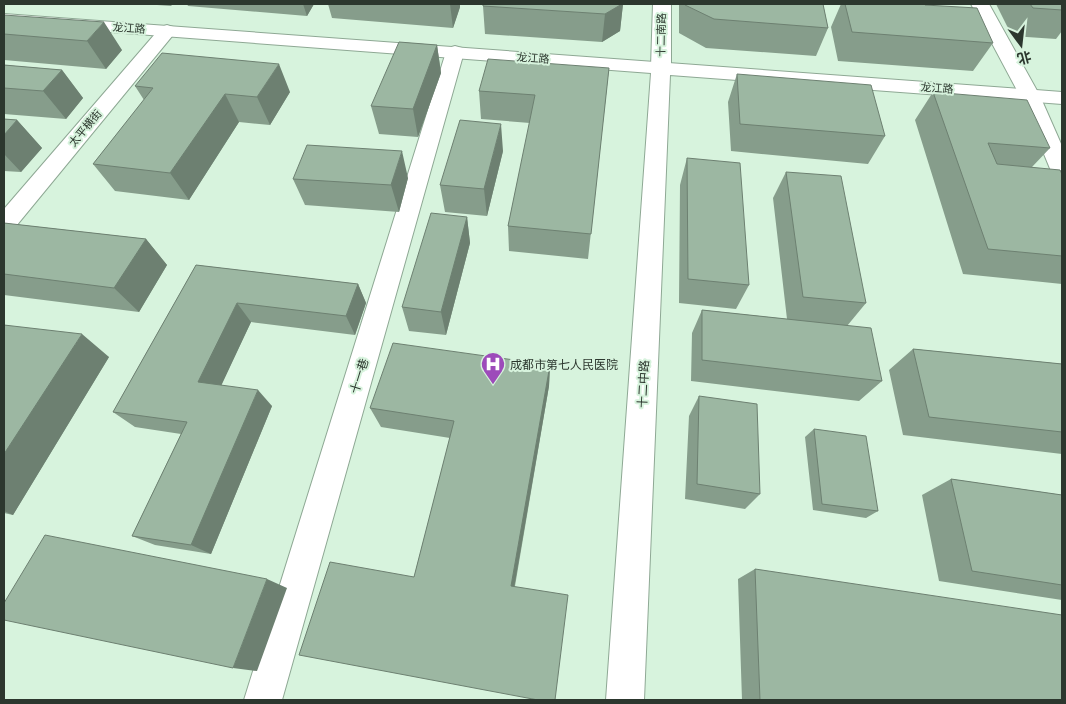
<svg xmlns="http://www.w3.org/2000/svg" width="1066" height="704" font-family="'Titillium Web','Noto Sans SC',sans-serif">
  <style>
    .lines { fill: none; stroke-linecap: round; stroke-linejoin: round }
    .street-casing { stroke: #8ea894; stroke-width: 2 }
    .secondary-casing { stroke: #8ea894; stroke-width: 2 }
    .street { fill: #fff; fill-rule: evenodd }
    .secondary { fill: #fff; fill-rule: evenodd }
    .wall { fill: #869d8b }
    .shaded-wall { fill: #6d8071 }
    .building { fill: #9cb7a2; stroke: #6d8071 }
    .labels { text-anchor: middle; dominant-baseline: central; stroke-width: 4; stroke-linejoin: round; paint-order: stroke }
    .far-street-label { font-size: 11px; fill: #2c372e; stroke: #d7f3dd }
    .poi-label { font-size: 12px; fill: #2c372e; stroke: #d7f3dd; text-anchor: start }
    .street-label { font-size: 12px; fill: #2c372e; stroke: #d7f3dd }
  </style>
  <rect width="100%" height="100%" fill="#d7f3dd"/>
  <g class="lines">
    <g class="street-casing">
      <path id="street" d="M653,4h18v63l-3,4 -7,2 -7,-2 -3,-4z
        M971,4h18l51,92 22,50v33l-8,-2 -3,-6 -31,-75z
        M167,25l6,2 3,4 -3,4 -161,196 -8,3v-25l157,-182z
        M455,46l7,2 2,4 -182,648h-38l202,-648 2,-4z"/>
    </g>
    <g class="secondary-casing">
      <path id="secondary" d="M4,14l1058,78v12l-392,-29 -26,625h-38l45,-627 -647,-49z"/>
    </g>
    <use href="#street" class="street"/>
    <use href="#secondary" class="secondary"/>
  </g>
  <path class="wall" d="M143,4h30l-2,2z
    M187,4h127l-7,12 -119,-10z
    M328,4h132v3l-7,21 -121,-10z
    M623,4l-3,27 -18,11 -117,-8 -2,-28z
    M679,4h144l5,24 -12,28 -110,-8 -27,-15z
    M841,4h83l1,1 68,38 -20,28 -135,-10 -7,-34z
    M996,4h66v27l-6,8 -44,-3z
    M4,15l118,35 -16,19 -102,-9z
    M437,45l4,28 -23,64 -39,-3 -8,-28z
    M4,65l58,5 21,28 -17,21 -62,-5z
    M609,68l-21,191 -79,-8 -1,-25 22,-103 -49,-4 -2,-28z
    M737,74l148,62 -17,28 -137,-13 -3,-49z
    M135,86l155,6 -20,33 -31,-3 -50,78 -74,-9 -22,-27 51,-64z
    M933,92l117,56 -18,19 30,7v110l-99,-10 -48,-154z
    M4,119l13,1 25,28 -21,24 -17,-1z
    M503,151l-16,65 -42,-4 -5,-27z
    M687,158l62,127 -13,24 -57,-6 1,-118z
    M786,172l80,131 -19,23 35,55 -23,20 -168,-20 1,-48 10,-23 85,9 -14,-121z
    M408,178l-9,34 -94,-7 -12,-26z
    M467,217l3,26 -24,92 -37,-4 -7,-24z
    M4,223l142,16 21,26 -28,47 -135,-17z
    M196,265l162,19 8,19 -11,32 -104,-13 -30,63 51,21 -61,148 -56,-9 -23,-9 49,-102 -46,-7 -22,-15z
    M4,325l105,32 -96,158 -9,-2z
    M913,349l149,15v90l-159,-19 -14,-65z
    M550,365l-1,21 -34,200 -101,-9 36,-139 -69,-11 -11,-19z
    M699,396l61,98 -15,15 -60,-10 4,-83z
    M814,429l64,82 -12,7 -53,-8 -8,-73z
    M951,479l111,16v105l-123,-19 -17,-86z
    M755,569l307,131h-320l-4,-121z"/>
  <path class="shaded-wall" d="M303,4h11l-7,12z
    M450,4h10v3l-7,21z
    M622,4h1l-3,27 -18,11 3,-28z
    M104,22l18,28 -16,19 -19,-28z
    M437,45l4,28 -23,64 -5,-28z
    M279,64l11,28 -20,33 -13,-28z
    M62,70l21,28 -17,21 -23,-28z
    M225,94l14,28 -50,78 -19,-27z
    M17,120l25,28 -21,24 -17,-18v-19z
    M501,124l2,27 -16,65 -3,-27z
    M402,151l6,27 -9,34 -8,-27z
    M467,217l3,26 -24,92 -5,-23z
    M146,239l21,26 -28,47 -25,-24z
    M358,284l8,19 -11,32 -9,-19z
    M237,303l14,19 -36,77 -17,-17z
    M82,334l27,23 -96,158 -9,-4v-57z
    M550,365l-1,21 -36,208 -2,-8z
    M258,390l14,16 -61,148 -20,-9z
    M267,579l20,9 -30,83 -24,-3z"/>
  <path class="building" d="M483,4h139l-17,10 -122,-8z
    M685,4h138l5,24 -114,-9 -29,-14z
    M845,4h79l1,1 52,3 16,35 -141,-11z
    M1030,4h32v6l-29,-2z
    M4,15l100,7 -17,19 -83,-7z
    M399,42l38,3 -24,64 -42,-3z
    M162,53l117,11 -22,33 -32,-3 -55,79 -77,-9 60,-76 -18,-2z
    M488,59l121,9 -18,166 -83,-8 27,-131 -56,-4z
    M4,65l58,5 -19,21 -39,-3z
    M737,74l134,11 14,51 -145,-12z
    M933,92l94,8 23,48 -62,-5 9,21 63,6 2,4v82l-74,-7z
    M4,119l13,1 -13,15z
    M460,120l41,4 -17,65 -44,-4z
    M307,145l95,6 -11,34 -98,-6z
    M687,158l53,5 9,122 -61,-6z
    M786,172l55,4 25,127 -63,-6z
    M431,213l36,4 -26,95 -39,-5z
    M4,223l142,16 -32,49 -110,-14z
    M196,265l162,19 -12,32 -109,-13 -39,79 60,8 -67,155 -59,-9 55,-114 -74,-10z
    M702,310l169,18 11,53 -180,-21z
    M4,325l78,9 -78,120z
    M393,343l157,22 -39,221 57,9 -13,105h-17l-239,-45 31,-93 84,15 40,-156 -84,-13z
    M913,349l149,15v68l-133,-15z
    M699,396l58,8 3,90 -63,-10z
    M814,429l52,7 12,75 -56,-7z
    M951,479l111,16v90l-90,-14z
    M45,535l222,44 -34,89 -229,-48v-17z
    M755,569l307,46v85h-302z"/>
  <defs>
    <g id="hospital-pin" transform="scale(1.25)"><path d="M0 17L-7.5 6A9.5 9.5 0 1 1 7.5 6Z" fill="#9d4bba" stroke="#d7f3dd"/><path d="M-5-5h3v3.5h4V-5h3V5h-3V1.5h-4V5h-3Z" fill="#fff"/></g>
  </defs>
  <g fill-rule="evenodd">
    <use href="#hospital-pin" x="493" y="364"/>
  </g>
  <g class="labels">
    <g class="far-street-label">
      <text transform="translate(129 28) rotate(4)">龙江路</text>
      <text transform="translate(661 35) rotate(-89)">十二南路</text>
      <text transform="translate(533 58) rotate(4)">龙江路</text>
      <text transform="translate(937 88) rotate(4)">龙江路</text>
      <text transform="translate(85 128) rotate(-50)">太平横街</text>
    </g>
    <g class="poi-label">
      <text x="510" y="364">成都市第七人民医院</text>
    </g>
    <g class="street-label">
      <text transform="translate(359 376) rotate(-73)">十一巷</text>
      <text transform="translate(643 384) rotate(-87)">十二中路</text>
    </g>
  </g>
  <rect width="1066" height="704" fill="none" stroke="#2c372e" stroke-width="10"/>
  <g transform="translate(1021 45) rotate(165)" stroke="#d7f3dd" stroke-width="4" paint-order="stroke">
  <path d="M0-4L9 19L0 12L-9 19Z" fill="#2c372e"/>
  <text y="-8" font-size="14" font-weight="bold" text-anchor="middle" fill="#2c372e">北</text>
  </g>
</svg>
